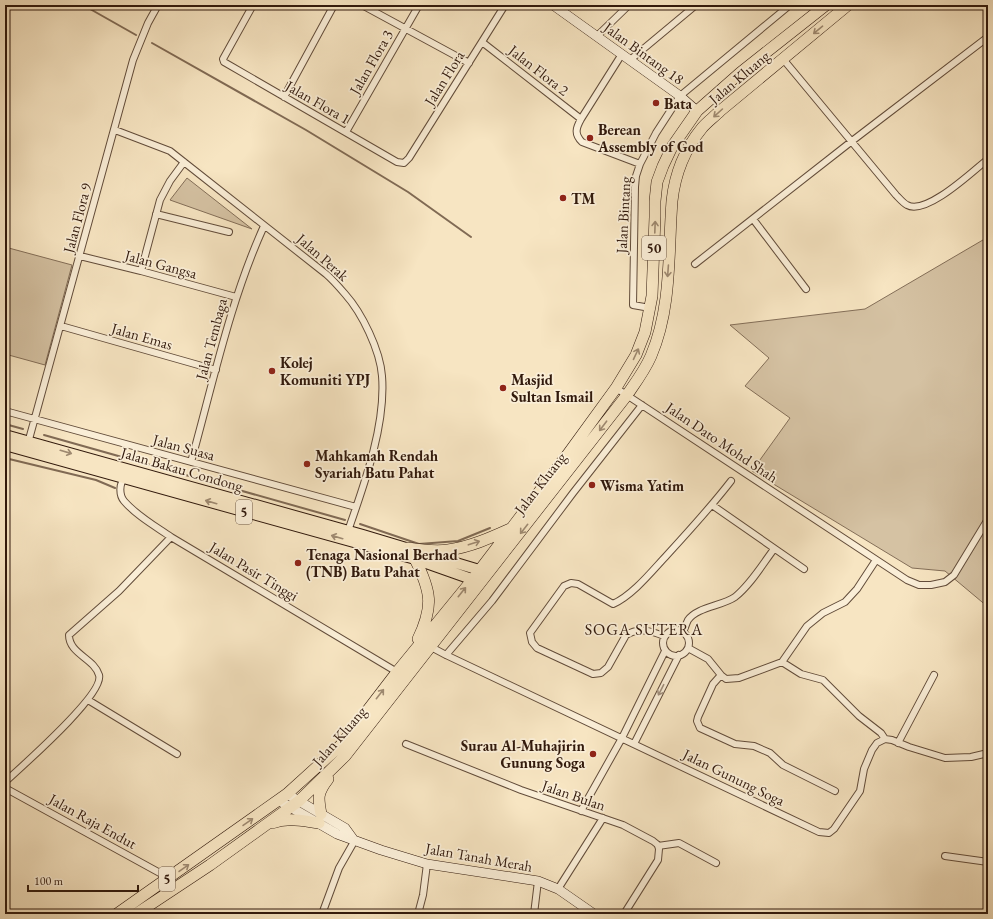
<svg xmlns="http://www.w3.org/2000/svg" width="993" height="919" font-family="'EB Garamond',serif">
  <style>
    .green { fill: #d5c2a3; stroke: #836e58 }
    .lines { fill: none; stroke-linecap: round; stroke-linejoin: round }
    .stream { stroke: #806a54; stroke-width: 2 }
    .street-casing { stroke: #624c3a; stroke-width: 8 }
    .secondary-casing { stroke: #31190c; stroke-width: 10 }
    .primary-casing { stroke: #31190c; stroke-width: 12 }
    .highway-casing { stroke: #31190c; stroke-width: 12 }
    .street { stroke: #faeed7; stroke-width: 6 }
    .secondary { stroke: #faeed7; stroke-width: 9 }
    .primary { stroke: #f7e5c2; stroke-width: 10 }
    .highway { stroke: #f7e5c2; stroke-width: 11 }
    .oneway { stroke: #9e8970 }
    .oneway2 { stroke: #a08e7c }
    .poi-dot { fill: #8f2418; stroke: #faeed7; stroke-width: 1.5 }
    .labels { text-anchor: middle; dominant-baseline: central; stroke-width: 3.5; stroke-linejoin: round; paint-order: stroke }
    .shield { fill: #faeed7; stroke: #6d5949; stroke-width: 1 }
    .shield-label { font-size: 14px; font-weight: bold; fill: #31190c }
    .street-label { font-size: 15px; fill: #31190c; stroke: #faeed7 }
    .poi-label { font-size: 15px; font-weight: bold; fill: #31190c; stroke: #faeed7; text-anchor: start }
    .neighbourhood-label { font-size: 16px; letter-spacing: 1px; fill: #31190c; stroke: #faeed7 }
  </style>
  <rect width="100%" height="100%" fill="#f7e5c2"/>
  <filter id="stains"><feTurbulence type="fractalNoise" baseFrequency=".005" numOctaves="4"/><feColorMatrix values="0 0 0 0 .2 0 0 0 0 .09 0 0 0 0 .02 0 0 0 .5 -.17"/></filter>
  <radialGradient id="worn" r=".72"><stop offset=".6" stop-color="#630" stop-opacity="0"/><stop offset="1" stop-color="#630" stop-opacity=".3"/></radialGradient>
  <path class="green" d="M187,178l65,51 -82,-29z
    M988,237v370l-43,-36 -33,-3 -160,-97 38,-53 -45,-32 24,-28 -39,-33 135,-16z
    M5,247l67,18 -27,100 -40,-11z"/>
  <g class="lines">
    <path class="stream" d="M83,5l53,30
      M152,43l154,87 102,62 63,45
      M5,424l18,5
      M44,435l301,85
      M5,458l91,22 19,8
      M360,524l59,20 39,-3 32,-13"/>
    <g class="street-casing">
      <path id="street" d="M253,5l-30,54 1,3 173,100 7,1 5,-5 96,-153
        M362,5l107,58
        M597,36l32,-31
        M482,42l99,77
        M622,54l-41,65c-5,9 -7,15 1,23l58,22
        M783,59l113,136c3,3 7,8 11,10 19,11 66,-34 81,-46
        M630,60l66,-55
        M284,97l50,-92
        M115,130l55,21 156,123c7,6 13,13 19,20 17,19 35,56 37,82 4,49 -18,109 -34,155
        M346,132l73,-127
        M156,214l73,18
        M753,219l53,70
        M80,256l61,15 95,26
        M695,264l157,-123 136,-104
        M141,271l19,-71 10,-19 14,-19
        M650,308l-17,-3 2,-118 1,-11 4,-12 16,-31 24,-37 110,-91
        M61,326l155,44
        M616,388l291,192 12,5h12l14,-3 9,-7 34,-56
        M5,411l351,96
        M28,443l105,-383 15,-37 10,-18
        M191,462c22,-79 39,-161 73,-236
        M125,478c-6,5 -6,17 -1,23 13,15 31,25 47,36l226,135
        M712,505l92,64
        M663 643a13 13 0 1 1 26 0a13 13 0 1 1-26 0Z
        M683,632c2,-4 3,-8 5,-12 9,-13 34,-14 47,-23 16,-13 27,-32 39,-48
        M664,636c-13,-5 -25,-9 -38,-1l-18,32 -7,6 -8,1 -56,-26 -5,-6 -2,-9 34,-47 7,-3 7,1 35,20c20,-9 39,-33 54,-49 22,-24 44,-48 64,-74
        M431,647l15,8 373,177 10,1 5,-4 26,-38 4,-22 8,-19 5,-7 8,-4 7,1 17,7 36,11 26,-1 17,-4
        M688,648l20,11 13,16 5,4 13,-1 43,-16 25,-36 16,-13 22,-11 12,-13 19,-29
        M446,655l46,-54 81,-108 69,-88
        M782,662l19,12 22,6 36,36 22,17 4,6
        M721,675l-8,9 -15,33 -1,4 3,7 35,16 19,2 16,7 13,12 52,26
        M88,700l89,54
        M898,743l36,-68
        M406,744l115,46 102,35 30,16 5,4 1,4 -1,11 -34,54
        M634,744l45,-89
        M5,782c16,-15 100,-88 94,-107 -5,-17 -30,-21 -30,-40l50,-44 52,-54
        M5,788l164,90
        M581,811l41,-73 43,-87
        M658,846l21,-3 37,20
        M945,856l43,6
        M558,889l45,-71
        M322,914l17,-46 16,-28
        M418,914l5,-19 4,-31
        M534,914l4,-33"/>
    </g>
    <g class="secondary-casing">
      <path id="secondary" d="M553,5l127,91 17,15
        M287,794l58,34 8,11
        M278,800l59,34 44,16 46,14 111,17 20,8 36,25"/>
    </g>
    <g class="primary-casing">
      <path id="primary" d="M5,435l358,100 123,37
        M5,445l410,114 65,23"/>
    </g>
    <g class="highway-casing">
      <path id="highway" d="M408,548c13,2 27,4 40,2 22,-3 42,-12 62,-21
        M415,559c16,32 19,47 3,80
        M321,814c-3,-16 -4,-21 7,-35
        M272,823c16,-6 31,-2 47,0
        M117,914l170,-120 54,-49 56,-73 76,-93 95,-125 48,-66 20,-33 9,-23 7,-36 3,-79v-16l2,-19 6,-16 9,-19 25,-36 43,-38 86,-68
        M136,914l74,-49 89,-64 46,-45 282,-361c9,-13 18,-25 24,-39 21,-49 17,-103 21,-155 3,-28 12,-51 30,-73 5,-6 12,-11 18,-17l128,-106"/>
    </g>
    <use href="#street" class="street"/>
    <use href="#secondary" class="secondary"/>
    <use href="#primary" class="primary"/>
    <use href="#highway" class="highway"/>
  </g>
  <defs><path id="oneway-shaft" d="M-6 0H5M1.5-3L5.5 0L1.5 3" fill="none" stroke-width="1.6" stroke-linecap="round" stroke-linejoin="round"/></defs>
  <g class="oneway">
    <use href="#oneway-shaft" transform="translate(818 30) rotate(140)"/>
    <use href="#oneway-shaft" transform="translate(718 113) rotate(138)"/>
    <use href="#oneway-shaft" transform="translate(655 227) rotate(-88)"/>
    <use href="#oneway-shaft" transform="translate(668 271) rotate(94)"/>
    <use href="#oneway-shaft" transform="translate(636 354) rotate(-65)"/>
    <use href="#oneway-shaft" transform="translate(603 426) rotate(127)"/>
    <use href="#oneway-shaft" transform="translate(66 452) rotate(16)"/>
    <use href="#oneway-shaft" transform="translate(211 502) rotate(-164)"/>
    <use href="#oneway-shaft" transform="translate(524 529) rotate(128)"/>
    <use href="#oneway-shaft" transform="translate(337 537) rotate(-164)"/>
    <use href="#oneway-shaft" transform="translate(474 543) rotate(-18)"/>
    <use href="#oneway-shaft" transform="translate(462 592) rotate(-51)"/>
    <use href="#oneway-shaft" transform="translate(380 694) rotate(-52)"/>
    <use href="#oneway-shaft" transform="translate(248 822) rotate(-35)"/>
    <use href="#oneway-shaft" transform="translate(184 868) rotate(-35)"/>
  </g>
  <use class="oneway2" href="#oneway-shaft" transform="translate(661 690) rotate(117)"/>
  <g class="poi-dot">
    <circle cx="656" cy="103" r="4"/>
    <circle cx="590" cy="138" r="4"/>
    <circle cx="563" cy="198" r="4"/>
    <circle cx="272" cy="371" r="4"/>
    <circle cx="503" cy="388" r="4"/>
    <circle cx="307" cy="464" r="4"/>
    <circle cx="592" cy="485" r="4"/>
    <circle cx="298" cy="563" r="4"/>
    <circle cx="593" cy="754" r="4"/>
  </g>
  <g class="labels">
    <g class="shield">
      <rect x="642" y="236" width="24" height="24" rx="3"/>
      <rect x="236" y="500" width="16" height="24" rx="3"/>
      <rect x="159" y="867" width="16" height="24" rx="3"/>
    </g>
    <g class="shield-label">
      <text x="654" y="248">50</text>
      <text x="244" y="512">5</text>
      <text x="167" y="879">5</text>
    </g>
    <g class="street-label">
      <text transform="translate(644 53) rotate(36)">Jalan Bintang 18</text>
      <text transform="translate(371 62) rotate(-60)">Jalan Flora 3</text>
      <text transform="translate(539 70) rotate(38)">Jalan Flora 2</text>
      <text transform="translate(739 77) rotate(-40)">Jalan Kluang</text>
      <text transform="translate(444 78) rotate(-58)">Jalan Flora</text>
      <text transform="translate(318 102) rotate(30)">Jalan Flora 1</text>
      <text transform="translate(623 215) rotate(-87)">Jalan Bintang</text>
      <text transform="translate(77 218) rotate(-75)">Jalan Flora 9</text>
      <text transform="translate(323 257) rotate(41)">Jalan Perak</text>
      <text transform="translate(161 264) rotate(15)">Jalan Gangsa</text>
      <text transform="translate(142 336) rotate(16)">Jalan Emas</text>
      <text transform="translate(211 339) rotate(-75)">Jalan Tembaga</text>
      <text transform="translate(722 442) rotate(34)">Jalan Dato Mohd Shah</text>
      <text transform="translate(184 447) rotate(15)">Jalan Suasa</text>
      <text transform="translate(182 469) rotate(16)">Jalan Bakau Condong</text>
      <text transform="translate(540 483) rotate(-52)">Jalan Kluang</text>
      <text transform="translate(254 571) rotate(31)">Jalan Pasir Tinggi</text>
      <text transform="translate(339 736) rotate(-49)">Jalan Kluang</text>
      <text transform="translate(734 777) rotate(26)">Jalan Gunung Soga</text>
      <text transform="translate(574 795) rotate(19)">Jalan Bulan</text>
      <text transform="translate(93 821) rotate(29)">Jalan Raja Endut</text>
      <text transform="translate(479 857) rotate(10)">Jalan Tanah Merah</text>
    </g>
    <g class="poi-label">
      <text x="664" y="103">Bata</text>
      <text x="598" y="129">Berean<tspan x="598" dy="17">Assembly of God</tspan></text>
      <text x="571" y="198">TM</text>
      <text x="280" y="362">Kolej<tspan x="280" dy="17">Komuniti YPJ</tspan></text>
      <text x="511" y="379">Masjid<tspan x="511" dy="17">Sultan Ismail</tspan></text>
      <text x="315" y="455">Mahkamah Rendah<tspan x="315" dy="17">Syariah Batu Pahat</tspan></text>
      <text x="600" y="485">Wisma Yatim</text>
      <text x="306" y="554">Tenaga Nasional Berhad<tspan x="306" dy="17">(TNB) Batu Pahat</tspan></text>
      <text x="585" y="745" text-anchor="end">Surau Al-Muhajirin<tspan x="585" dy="17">Gunung Soga</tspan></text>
    </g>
    <g class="neighbourhood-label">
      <text x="644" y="629">SOGA SUTERA</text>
    </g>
  </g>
  <rect width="993" height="919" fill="none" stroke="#f7e5c2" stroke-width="20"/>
  <rect x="6" y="6" width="981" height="907" fill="none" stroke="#31190c" stroke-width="2"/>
  <rect x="10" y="10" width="973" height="899" fill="none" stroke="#31190c"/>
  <path d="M28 885v6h110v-6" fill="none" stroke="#31190c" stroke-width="2"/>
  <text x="34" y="885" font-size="12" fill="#31190c" stroke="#faeed7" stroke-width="3" paint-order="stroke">100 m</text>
  <rect width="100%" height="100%" filter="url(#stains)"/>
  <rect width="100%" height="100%" fill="url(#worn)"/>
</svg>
